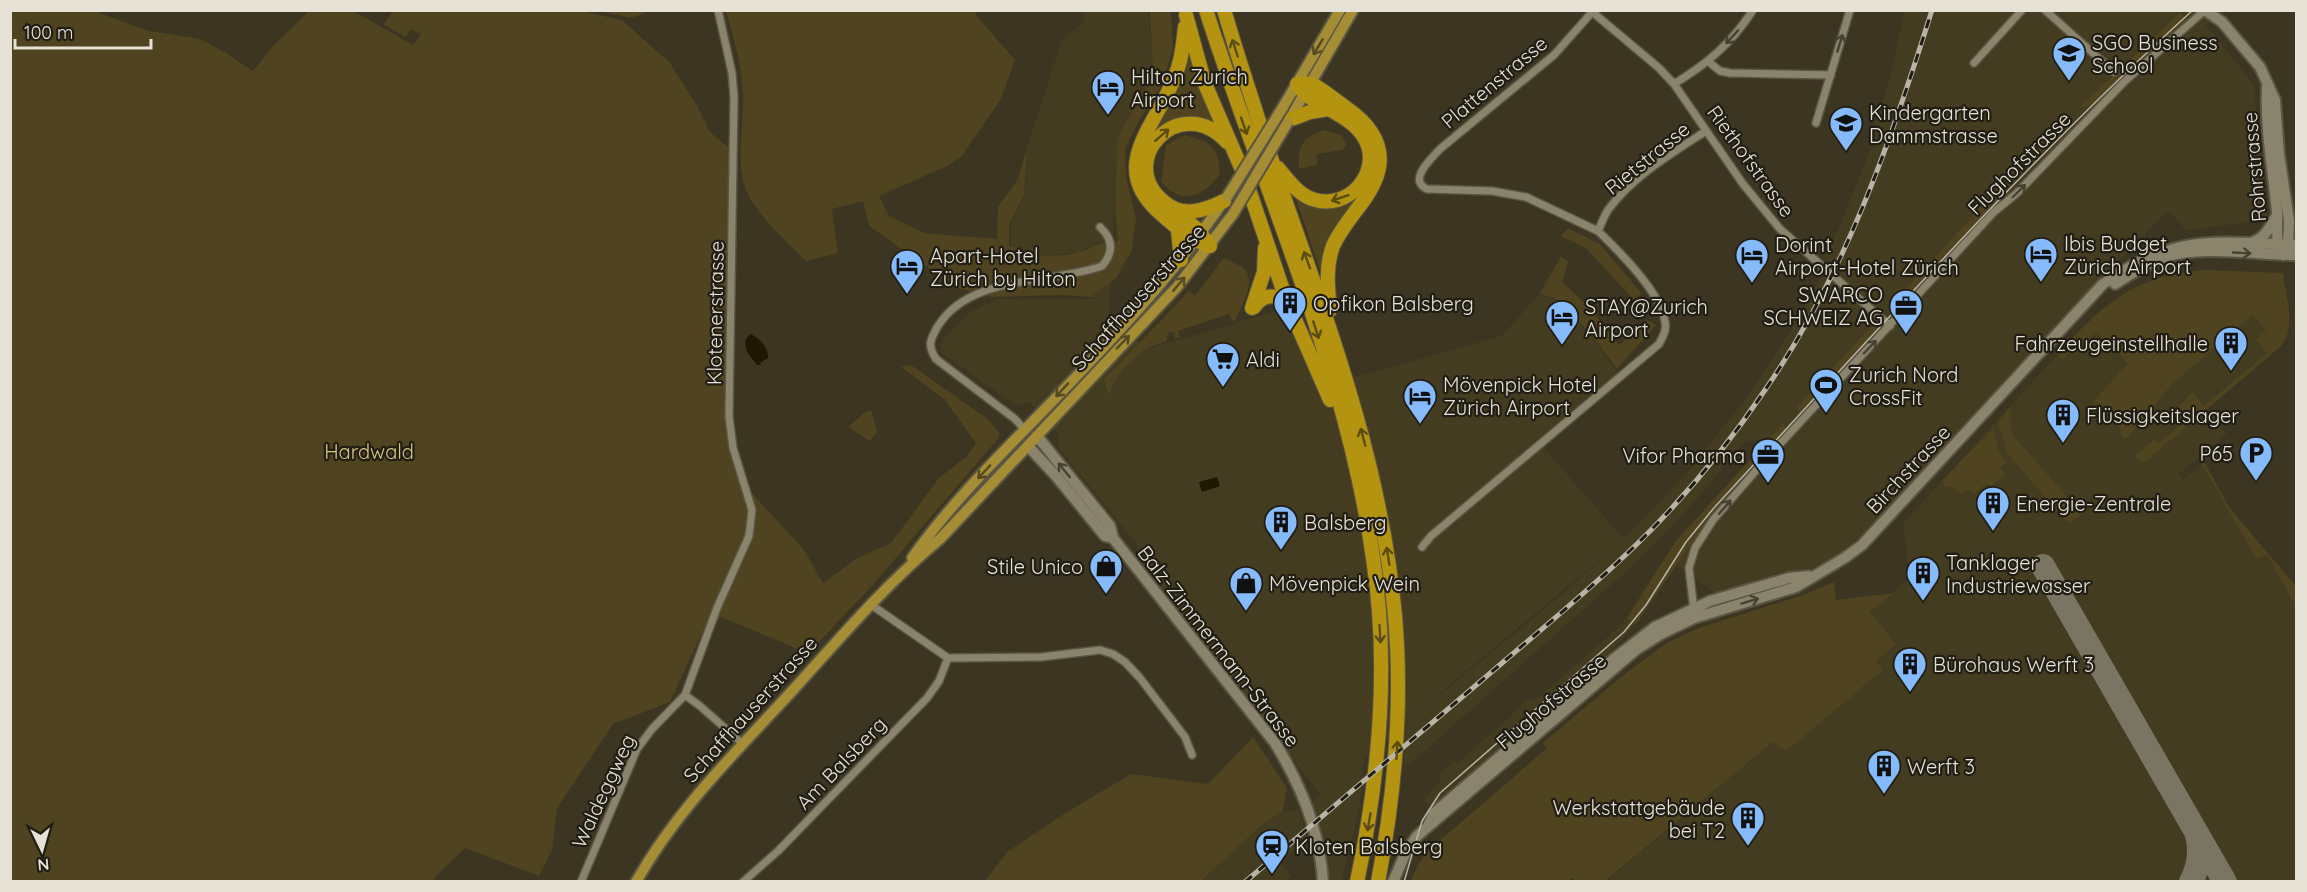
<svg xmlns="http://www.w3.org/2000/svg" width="2307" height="892" font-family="Quicksand,sans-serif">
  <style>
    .built { fill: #443c20; fill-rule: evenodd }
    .green { fill: #4f441f }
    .water { fill: #201700 }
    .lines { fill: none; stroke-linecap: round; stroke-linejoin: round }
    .taxiway { stroke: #7a7463; stroke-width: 24 }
    .minor-casing { stroke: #5a5442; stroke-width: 10 }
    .secondary-casing { stroke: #5a5442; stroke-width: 14 }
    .primary-casing { stroke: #5a5442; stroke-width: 14 }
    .motorway-casing { stroke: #5a5442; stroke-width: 16 }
    .minor { stroke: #8b846d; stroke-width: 7 }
    .secondary { stroke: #8b846d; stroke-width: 10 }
    .primary { stroke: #a48d35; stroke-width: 10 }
    .motorway { stroke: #b49310; stroke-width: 14 }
    .tram { stroke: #b8b4a5; stroke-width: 1.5 }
    .rail-casing { stroke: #b8b4a5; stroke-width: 5 }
    .rail { stroke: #201d14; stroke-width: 3; stroke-dasharray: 9; stroke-linecap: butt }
    .primary-bridge-casing { stroke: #5a5442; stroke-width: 14; stroke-linecap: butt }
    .primary-bridge { stroke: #a48d35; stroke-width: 10 }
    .oneway { stroke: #454133 }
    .oneway2 { stroke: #554a21 }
    .oneway3 { stroke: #5b4c12 }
    .labels { text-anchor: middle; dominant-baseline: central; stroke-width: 4.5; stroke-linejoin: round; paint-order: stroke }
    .poi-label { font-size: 20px; fill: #e6e2d6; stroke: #201d14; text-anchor: start }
    .street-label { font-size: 20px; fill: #e6e2d6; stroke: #201d14 }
    .park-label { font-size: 20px; fill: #dac582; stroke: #201d14 }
  </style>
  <rect width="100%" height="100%" fill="#3c3521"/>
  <path class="built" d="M1080,11h69l4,61 -9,25 -23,33 -4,14 -8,175 38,30 136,-40 36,78 182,-51 38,-41 18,5 35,37 25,36 -80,67 87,99 64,-67 62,-79 42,-64 26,-47 10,-20 -5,-5 14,-25 39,-96 -3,-6 18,-56 13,-63h321l-21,16 7,4 43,54 13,134 -80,12 -19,-20 -84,85 -216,233 -32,27 -33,16 -25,1 -62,20 -41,-28 -34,53 -29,33 -83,69 2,3 -63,54 -14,8 -20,23 -11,-7 18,-21 -3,-5 16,-14 3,2 57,-49 -1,-2 16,-14 4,4 86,-75 12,-16 44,-69 95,-105 -27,5 -46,57 -60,63 -228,203h-5l2,-43 -41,35 -6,52 -17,72h-13l-5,-37 -12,-42 8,-8 -178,-232 -5,-17 -79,-98 1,-13 -30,-32 -14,3 -75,-53 2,-12 26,-27 31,-14h94l7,-58 -19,10 -33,5 -37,-9 -1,-21 15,-31 2,-48 35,-108 23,-17zM1615,547l-63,56 -138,113v-1z
    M2203,270l80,3 7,50 -3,15 -7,9 -73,62 20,25 -44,37 -5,2 5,7 20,-17 26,44 67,81v293l-691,1 168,-140 13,8 97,-80 -8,-9 -6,-49 41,-34 -7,-55 190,-207 25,-19 28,-14 28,-9z
    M1299,810l9,32 -8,3 -20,17 11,14 -6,5 -88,1 6,-3 59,-54 21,-14z"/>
  <path class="green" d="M576,10l46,10 48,43 27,43 13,26 20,17 -2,296 20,44 56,61 19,33 33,-24 35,-16 48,-65 28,-22 9,-13 -31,-43 -44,-33 10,-2 78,55 11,14 -4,7 -126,147 -58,61v6l-91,-38 -22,22 -29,63 -57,22 -56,84 -5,42 -13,26 -74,-28 -28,27 -4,6h-422l-1,-870h85l50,19 55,9 26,14 27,18 21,-26 35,-34h44l60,34 8,-11 -11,-5 -4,8 -23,-13 11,-13z
    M600,11l51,-1v1l-20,7z
    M726,11h252l-3,3 40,46 -14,39 -40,58 -14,9 -68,30 10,20 35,17 73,6 1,-32 20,-28 9,-31 -3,47 -15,30v21l37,10 20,-1 20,-5 8,-5 24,-4 -3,-34 2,-65 4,-12 22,-34 10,-24 -3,-61h21l2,36 -10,36 -24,38 -14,28 1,27 10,43 -4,31 -16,28 -25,19 -28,-2 -72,2 -33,-9 -89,-62 -6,-25 -31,8 6,44 -32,8c-20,-20 -51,-47 -61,-74 -9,-21 -1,-67 -2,-91 -1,-29 -9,-58 -17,-85z
    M2180,13l7,6 -91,85 -17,4z
    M1188,53l29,73 -68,8 32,-58z
    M1324,130l17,5 6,10 -5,5 -25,4v11l-18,4c-1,-24 3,-31 25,-39z
    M1185,135c27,8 33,10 35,39 -16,23 -40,32 -59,7l5,-36z
    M2002,184l8,7 -2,2 -107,115 -3,-2 -9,1z
    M1364,187l-37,64 -6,22 -27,-80 17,11z
    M1568,228l32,16 42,50 -8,6 -47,-51 -26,-13z
    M1561,256l7,6 -6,20 26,24 31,39 28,-25 9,5 -39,44 -24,-32 -36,-38 -17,-5z
    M1224,258c5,3 13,6 18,9 16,12 0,38 -6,52l-4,2 -3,-7 -51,17 2,6 -6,2 1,-6 -7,-1 -1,9c-7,3 -16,4 -22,9 -14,9 -36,31 -35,48l-6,-18 85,-89 6,5z
    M2203,270l80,3c3,24 14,54 -3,74l-135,115h-4l-7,-6 20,-16 5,3 18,-15 2,-14 -4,-4 18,-18 11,14 63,-53 -11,-14 10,-9 -13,-15 -80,68 -45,54 -5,1 -4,-6 2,-2 -19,-25 -3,-3 -6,5 1,-6 34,-38 -32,-31 -15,16 -4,-3 -14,15 -6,-6c47,-49 75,-78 146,-84z
    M1876,321l1,13 -78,85 -1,-13z
    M2011,407l-1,15 3,13 69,79 -12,9 -5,-3 -58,-67 -9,-32z
    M871,410l6,22 -7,9 -22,-14 17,-15z
    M1783,424l5,7 -87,99 -66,95 -8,-7 48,-76z
    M1993,428l5,22 9,13 -7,5 5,7 -14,11 -4,-3 -13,11 -6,-5 -7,6 -7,-7 -9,-2 -3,-5z
    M2201,456l28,51 65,77 2,-2v24l-29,-51 -10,4 -59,-101z
    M1834,582l2,18 57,-7 -23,19 26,32 -20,17 7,9 -97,81 -13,-9 -168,139h-30l-4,-3 -4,4 -156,-1 8,-18 10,-13 118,-102 -4,-5 83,-70 41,-30 29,-14 110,-35z
    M1253,737l34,51 -4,23 -21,14 -59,54 -6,3 -212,-1 22,-29 60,-40 64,-38 77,10z"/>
  <path class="water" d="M750,334c9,3 19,14 18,24l-8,5 1,2h-4l-10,-13 -2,-11z
    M1217,477l3,9 -18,6 -3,-10z"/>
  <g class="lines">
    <path class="taxiway" d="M2043,566l182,316
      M2191,882c8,-15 10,-31 6,-47"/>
    <g class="minor-casing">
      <path id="minor" d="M1590,10l69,58 15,16 69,100 37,45 110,97
        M1594,10l-40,45 -114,94c-8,9 -33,31 -13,40l65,2 34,6 72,34c3,-6 6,-15 10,-21 24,-33 64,-57 98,-79
        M2045,10l69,62
        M1709,62l11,9 10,2 101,2
        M1974,63l48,-53
        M1674,84c34,-21 57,-40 79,-74
        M1816,123l34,-113
        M1024,429l-9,-10 -79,-60c-9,-14 -6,-19 2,-33 32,-52 114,-42 164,-60 12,-14 11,-27 -2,-39
        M1422,547l9,-11 228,-192c4,-8 8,-14 6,-22 -3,-28 -47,-72 -67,-91
        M870,604l78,54 93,-1 59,-7 13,4 12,8 15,16 45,59 7,18
        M1694,611l-5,-43 6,-20 18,-28 54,-62 227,-246 23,-19 107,-111 81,-72
        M685,695l15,11 43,38
        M581,882l56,-133 15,-20 33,-34 32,-87 32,-72 3,-26 -19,-62 -4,-32 5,-319 -2,-24 -14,-63
        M743,882l35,-31 149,-153 12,-17 9,-23"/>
    </g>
    <g class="secondary-casing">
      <path id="secondary" d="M2205,10l17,12 38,45 15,33 4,54 10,67 -1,24 -5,10
        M2267,86c-2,43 6,84 10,126 1,13 -2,26 3,37
        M2253,242c13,-5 16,-14 23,-25
        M2115,284c16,-10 32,-21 50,-27 42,-12 88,-2 131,-2
        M1037,436l73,90 3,12 162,205c26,42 45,88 48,139
        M1028,446l28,30 49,60 8,2
        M1428,826l6,-13 181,-155 40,-31 55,-26 79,-23 20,-2
        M1393,882l12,-28 12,-18 220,-187 24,-15 33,-16 102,-31 50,-30 16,-12 241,-261c72,-51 111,-42 193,-39"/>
    </g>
    <g class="primary-casing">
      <path id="primary" d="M1283,107l57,-97
        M1288,122l65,-112
        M912,558c39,-55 86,-101 133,-149 63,-65 127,-132 178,-207
        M636,882c41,-73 101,-131 157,-192 48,-53 91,-104 147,-151l237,-252 56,-73"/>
    </g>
    <g class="motorway-casing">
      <path id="motorway" d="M1206,10c63,198 156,392 173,601 7,91 -3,181 -22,271
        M1224,10c19,64 40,127 61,190 48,136 97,271 110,416 8,89 0,177 -17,266
        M1186,15l19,69 38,88 43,127 44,101
        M1185,27c-2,19 -4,37 -12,54 -19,47 -65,86 -13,132 15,14 30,26 50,33
        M1297,84c4,0 10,-1 14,0 9,3 25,17 34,23 35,24 46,53 21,90 -11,16 -25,31 -33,49 -8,21 -5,43 -3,64
        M1289,120l21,-8 18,-3
        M1278,168c10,12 20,26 34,31 36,13 71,-27 53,-60 -15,-27 -52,-31 -68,-55
        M1224,201c-20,10 -42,17 -60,1 -50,-40 15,-112 63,-60
        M1173,210l24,19 13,17
        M1178,230l3,30
        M1254,307c9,-13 18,-12 32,-8
        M1252,308l12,-36 1,-24"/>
    </g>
    <use href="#minor" class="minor"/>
    <use href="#secondary" class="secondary"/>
    <use href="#primary" class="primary"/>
    <use href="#motorway" class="motorway"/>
    <path class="tram" d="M1404,882l18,-61 18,-28 184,-161 22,-27 40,-63 27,-33c156,-169 308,-343 480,-499"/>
    <g class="rail-casing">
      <path id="rail" d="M1245,882c81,-69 162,-138 243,-207 50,-43 102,-85 150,-132 47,-46 90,-98 127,-153 80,-116 125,-246 167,-380"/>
    </g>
    <use href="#rail" class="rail"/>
    <g class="primary-bridge-casing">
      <path id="primary-bridge" d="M1227,197l56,-90
        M1233,214l55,-92"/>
    </g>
    <use href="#primary-bridge" class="primary-bridge"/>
  </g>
  <defs><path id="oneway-shaft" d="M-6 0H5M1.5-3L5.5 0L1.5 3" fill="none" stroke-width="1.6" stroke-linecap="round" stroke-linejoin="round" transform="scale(1.5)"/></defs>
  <g class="oneway">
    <use href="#oneway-shaft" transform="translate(1732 37) rotate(133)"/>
    <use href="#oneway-shaft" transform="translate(1840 43) rotate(-73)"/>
    <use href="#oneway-shaft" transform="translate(2019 191) rotate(-44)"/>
    <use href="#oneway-shaft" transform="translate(2242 253) rotate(3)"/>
    <use href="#oneway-shaft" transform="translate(1870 347) rotate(-46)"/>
    <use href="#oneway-shaft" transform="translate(1064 470) rotate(-129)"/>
    <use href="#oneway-shaft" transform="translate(1725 507) rotate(-49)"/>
    <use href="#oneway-shaft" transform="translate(1750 601) rotate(-17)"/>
  </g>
  <g class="oneway2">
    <use href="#oneway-shaft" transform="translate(1318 47) rotate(121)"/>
    <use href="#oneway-shaft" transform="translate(1179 284) rotate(-50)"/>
    <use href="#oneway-shaft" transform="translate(1123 342) rotate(-46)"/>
    <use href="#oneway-shaft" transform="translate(1062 390) rotate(133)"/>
    <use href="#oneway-shaft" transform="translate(984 472) rotate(133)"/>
  </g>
  <g class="oneway3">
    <use href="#oneway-shaft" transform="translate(1235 48) rotate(-108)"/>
    <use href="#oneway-shaft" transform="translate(1244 126) rotate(71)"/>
    <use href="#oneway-shaft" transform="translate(1162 135) rotate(-41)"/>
    <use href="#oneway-shaft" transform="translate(1340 198) rotate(161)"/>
    <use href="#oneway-shaft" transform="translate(1307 260) rotate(-110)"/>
    <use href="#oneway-shaft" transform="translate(1316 330) rotate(72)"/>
    <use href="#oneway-shaft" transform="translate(1363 437) rotate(-105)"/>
    <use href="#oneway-shaft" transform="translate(1388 556) rotate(-99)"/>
    <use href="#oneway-shaft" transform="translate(1380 634) rotate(87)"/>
    <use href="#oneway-shaft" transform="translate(1397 750) rotate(-86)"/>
    <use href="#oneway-shaft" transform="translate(1369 822) rotate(100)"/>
  </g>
  <defs>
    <g id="university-pin" transform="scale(1.725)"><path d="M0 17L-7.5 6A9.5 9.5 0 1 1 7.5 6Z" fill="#86bbfb" stroke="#201d14"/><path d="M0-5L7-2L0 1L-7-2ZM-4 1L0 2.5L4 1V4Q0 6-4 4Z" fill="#111"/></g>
    <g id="hotel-pin" transform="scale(1.725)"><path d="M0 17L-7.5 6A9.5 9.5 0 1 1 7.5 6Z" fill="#86bbfb" stroke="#201d14"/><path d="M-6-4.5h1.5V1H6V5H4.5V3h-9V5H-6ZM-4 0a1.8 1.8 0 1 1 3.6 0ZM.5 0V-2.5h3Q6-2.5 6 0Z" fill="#111"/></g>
    <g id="school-pin" transform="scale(1.725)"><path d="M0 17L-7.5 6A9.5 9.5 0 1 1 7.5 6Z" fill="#86bbfb" stroke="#201d14"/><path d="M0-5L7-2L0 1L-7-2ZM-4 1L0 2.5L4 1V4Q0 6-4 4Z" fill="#111"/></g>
    <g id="building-pin" transform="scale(1.725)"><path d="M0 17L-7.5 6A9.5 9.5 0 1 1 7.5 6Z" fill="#86bbfb" stroke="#201d14"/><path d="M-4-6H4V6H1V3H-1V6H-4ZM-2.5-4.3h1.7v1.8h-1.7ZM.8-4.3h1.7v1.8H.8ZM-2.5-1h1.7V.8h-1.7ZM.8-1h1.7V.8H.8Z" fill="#111"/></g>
    <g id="office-pin" transform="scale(1.725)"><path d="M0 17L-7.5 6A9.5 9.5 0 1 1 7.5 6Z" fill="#86bbfb" stroke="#201d14"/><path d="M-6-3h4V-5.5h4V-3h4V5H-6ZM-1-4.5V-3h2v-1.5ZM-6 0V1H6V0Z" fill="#111"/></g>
    <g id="supermarket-pin" transform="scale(1.725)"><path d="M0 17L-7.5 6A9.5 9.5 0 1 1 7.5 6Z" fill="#86bbfb" stroke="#201d14"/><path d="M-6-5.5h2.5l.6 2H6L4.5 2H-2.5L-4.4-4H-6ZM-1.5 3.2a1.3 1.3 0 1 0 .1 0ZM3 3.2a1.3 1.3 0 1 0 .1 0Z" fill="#111"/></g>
    <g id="stadium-pin" transform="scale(1.725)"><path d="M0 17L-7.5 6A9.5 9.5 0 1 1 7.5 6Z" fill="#86bbfb" stroke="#201d14"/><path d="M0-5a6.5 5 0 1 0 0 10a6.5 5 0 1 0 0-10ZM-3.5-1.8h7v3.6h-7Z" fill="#111"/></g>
    <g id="parking-pin" transform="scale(1.725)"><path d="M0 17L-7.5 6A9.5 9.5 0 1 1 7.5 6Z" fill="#86bbfb" stroke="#201d14"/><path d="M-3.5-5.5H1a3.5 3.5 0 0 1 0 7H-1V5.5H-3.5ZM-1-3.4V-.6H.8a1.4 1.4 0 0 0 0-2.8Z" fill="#111"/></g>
    <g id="shop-pin" transform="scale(1.725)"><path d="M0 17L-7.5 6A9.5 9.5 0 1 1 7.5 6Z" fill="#86bbfb" stroke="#201d14"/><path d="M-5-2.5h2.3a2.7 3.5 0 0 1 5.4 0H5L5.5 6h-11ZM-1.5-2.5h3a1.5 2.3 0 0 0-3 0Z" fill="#111"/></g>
    <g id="station-pin" transform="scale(1.725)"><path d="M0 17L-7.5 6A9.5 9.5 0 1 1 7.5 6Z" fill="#86bbfb" stroke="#201d14"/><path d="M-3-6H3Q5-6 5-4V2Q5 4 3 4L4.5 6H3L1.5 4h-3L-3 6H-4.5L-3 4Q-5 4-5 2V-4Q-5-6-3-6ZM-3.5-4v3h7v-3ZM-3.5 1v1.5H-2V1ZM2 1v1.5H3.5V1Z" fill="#111"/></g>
  </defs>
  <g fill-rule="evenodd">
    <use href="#university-pin" x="2069" y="53"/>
    <use href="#hotel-pin" x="1108" y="87"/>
    <use href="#school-pin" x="1846" y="123"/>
    <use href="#hotel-pin" x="2041" y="254"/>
    <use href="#hotel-pin" x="1752" y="255"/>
    <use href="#hotel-pin" x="907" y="266"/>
    <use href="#building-pin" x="1290" y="303"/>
    <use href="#office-pin" x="1906" y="306"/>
    <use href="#hotel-pin" x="1562" y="317"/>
    <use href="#building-pin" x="2231" y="343"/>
    <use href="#supermarket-pin" x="1223" y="359"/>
    <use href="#stadium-pin" x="1826" y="385"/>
    <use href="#hotel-pin" x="1420" y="396"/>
    <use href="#building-pin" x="2063" y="415"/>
    <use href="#parking-pin" x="2256" y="453"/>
    <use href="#office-pin" x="1768" y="455"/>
    <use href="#building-pin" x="1993" y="503"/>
    <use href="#building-pin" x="1281" y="522"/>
    <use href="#shop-pin" x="1106" y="566"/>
    <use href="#building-pin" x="1923" y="573"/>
    <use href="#shop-pin" x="1246" y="583"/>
    <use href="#building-pin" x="1910" y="664"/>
    <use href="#building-pin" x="1884" y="766"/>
    <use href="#building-pin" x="1748" y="818"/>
    <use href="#station-pin" x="1272" y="846"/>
  </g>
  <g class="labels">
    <g class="poi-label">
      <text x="2092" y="42">SGO Business<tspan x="2092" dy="23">School</tspan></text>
      <text x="1131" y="76">Hilton Zurich<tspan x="1131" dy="23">Airport</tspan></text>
      <text x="1869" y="112">Kindergarten<tspan x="1869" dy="23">Dammstrasse</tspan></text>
      <text x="2064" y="243">Ibis Budget<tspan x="2064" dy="23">Zürich Airport</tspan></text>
      <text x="1775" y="244">Dorint<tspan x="1775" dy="23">Airport-Hotel Zürich</tspan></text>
      <text x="930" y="255">Apart-Hotel<tspan x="930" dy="23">Zürich by Hilton</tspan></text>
      <text x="1883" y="294" text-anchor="end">SWARCO<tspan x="1883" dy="23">SCHWEIZ AG</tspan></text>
      <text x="1313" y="303">Opfikon Balsberg</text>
      <text x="1585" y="306">STAY@Zurich<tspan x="1585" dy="23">Airport</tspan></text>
      <text x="2208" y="343" text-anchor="end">Fahrzeugeinstellhalle</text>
      <text x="1246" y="359">Aldi</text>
      <text x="1849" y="374">Zurich Nord<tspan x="1849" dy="23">CrossFit</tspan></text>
      <text x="1443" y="384">Mövenpick Hotel<tspan x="1443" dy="23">Zürich Airport</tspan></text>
      <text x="2086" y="415">Flüssigkeitslager</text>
      <text x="2233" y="453" text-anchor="end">P65</text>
      <text x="1745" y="455" text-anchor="end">Vifor Pharma</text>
      <text x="2016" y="503">Energie-Zentrale</text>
      <text x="1304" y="522">Balsberg</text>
      <text x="1946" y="562">Tanklager<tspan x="1946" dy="23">Industriewasser</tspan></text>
      <text x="1083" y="566" text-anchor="end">Stile Unico</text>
      <text x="1269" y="583">Mövenpick Wein</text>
      <text x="1933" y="664">Bürohaus Werft 3</text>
      <text x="1907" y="766">Werft 3</text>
      <text x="1725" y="807" text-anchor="end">Werkstattgebäude<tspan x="1725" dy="23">bei T2</tspan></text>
      <text x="1295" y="846">Kloten Balsberg</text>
    </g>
    <g class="street-label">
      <text transform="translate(1494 82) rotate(-40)">Plattenstrasse</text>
      <text transform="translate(1647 158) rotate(-39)">Rietstrasse</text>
      <text transform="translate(1751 161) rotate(54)">Riethofstrasse</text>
      <text transform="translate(2019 163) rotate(-45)">Flughofstrasse</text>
      <text transform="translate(2254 167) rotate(-95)">Rohrstrasse</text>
      <text transform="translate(1138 297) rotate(-48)">Schaffhauserstrasse</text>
      <text transform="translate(715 313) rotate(-89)">Klotenerstrasse</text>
      <text transform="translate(1908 469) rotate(-47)">Birchstrasse</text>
      <text transform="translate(1219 646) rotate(52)">Balz-Zimmermann-Strasse</text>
      <text transform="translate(1551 701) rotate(-40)">Flughofstrasse</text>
      <text transform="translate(750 709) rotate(-48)">Schaffhauserstrasse</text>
      <text transform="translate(841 763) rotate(-46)">Am Balsberg</text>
      <text transform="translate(603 791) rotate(-65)">Waldeggweg</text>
    </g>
    <g class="park-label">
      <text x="369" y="451">Hardwald</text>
    </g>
  </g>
  <rect width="2307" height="892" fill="none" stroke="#e6e2d6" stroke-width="24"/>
  <g transform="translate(42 850) rotate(175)" stroke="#201d14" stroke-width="4.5" paint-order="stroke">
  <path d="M0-4.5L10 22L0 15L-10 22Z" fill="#e6e2d6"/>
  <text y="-9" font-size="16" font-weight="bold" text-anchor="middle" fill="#e6e2d6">N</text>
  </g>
  <path d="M15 39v9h136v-9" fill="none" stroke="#e6e2d6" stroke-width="3"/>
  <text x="24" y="39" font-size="18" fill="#e6e2d6" stroke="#201d14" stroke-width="4.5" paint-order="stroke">100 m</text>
</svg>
